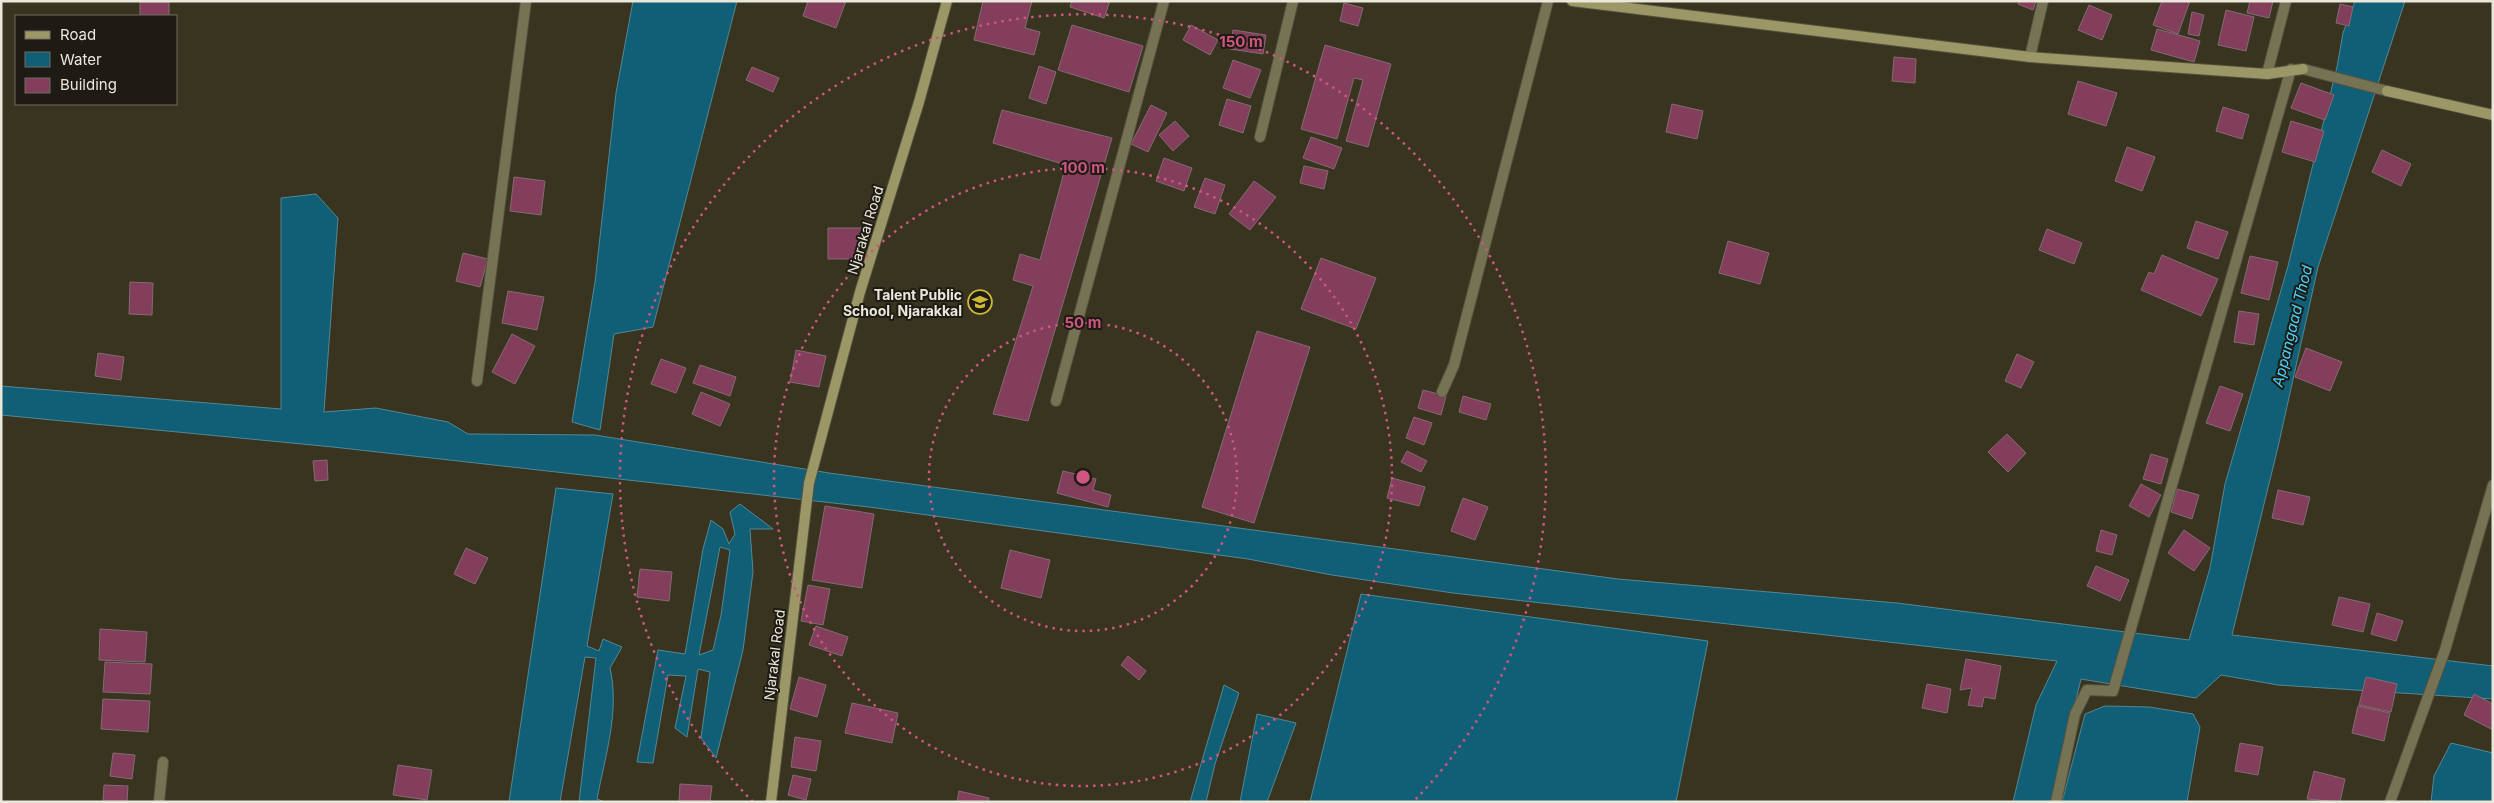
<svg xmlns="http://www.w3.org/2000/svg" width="2494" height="803" font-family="Inter,sans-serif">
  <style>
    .water { fill: #115f76; stroke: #528894; fill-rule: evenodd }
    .building { fill: #823e5b; stroke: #836b73 }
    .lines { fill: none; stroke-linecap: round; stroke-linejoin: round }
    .street-casing { stroke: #55513e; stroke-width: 12 }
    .secondary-casing { stroke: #55513e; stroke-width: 12 }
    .street { stroke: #767355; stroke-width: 10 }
    .secondary { stroke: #9b9766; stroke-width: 10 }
    .ring { fill: none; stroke: #ce5681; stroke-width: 2.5; stroke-dasharray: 2.5 5 }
    .labels { text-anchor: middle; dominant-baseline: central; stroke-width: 4; stroke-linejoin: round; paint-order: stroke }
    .street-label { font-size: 14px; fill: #eae7db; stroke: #1d1b13 }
    .poi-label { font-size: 14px; font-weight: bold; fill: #eae7db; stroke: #1d1b13; text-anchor: end }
    .water-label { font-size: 15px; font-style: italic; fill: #4ad1fc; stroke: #1d1b13 }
    .centre { fill: #ce5681; stroke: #1d1b13; stroke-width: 2.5 }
    .ring-label { font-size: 15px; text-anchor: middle; font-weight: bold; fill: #ce5681; stroke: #1d1b13; stroke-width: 4; stroke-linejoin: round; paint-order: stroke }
  </style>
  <rect width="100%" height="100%" fill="#393420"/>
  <path class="water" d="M633,1h104l-84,326 -39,7 -14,96 -28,-8 23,-140 21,-189z
    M2355,1h50l-87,266 -40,180 -46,188 261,31v33l-215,-14 -57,-10 -25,23 -115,-19 -30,123h-38l23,-97 21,-44 -604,-68 -121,-18 -84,-16 -379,-52 -536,-60 -332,-32v-29l280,23v-211l35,-4 22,24 -14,194 52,-4 72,14 20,12 127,1 234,38 789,106 279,24 292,37 21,-72 15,-84 63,-218 49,-199 6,-34z
    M556,488l57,6 -26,152 12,5 4,-12 19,8 -12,21c10,42 -5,89 -13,131l8,3h-26l17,-144 -11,-1 -25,145h-51z
    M740,504l33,25h-23l3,43 -10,78 -27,108 -15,-20 9,-66 -12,-3 -11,68 -12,-9 11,-52 -18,-1 -15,88 -16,-1 21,-112 27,4 18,-105 8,-29 12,9 6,15 6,-10 -5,-22zM720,547l10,3 -9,65 -8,35 -14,5z
    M1361,594l347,47 -32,161h-366z
    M1224,685l15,8 -24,71 -9,38h-16z
    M2105,706l44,1 44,7 7,13 -13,75h-125l23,-88z
    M1257,714l39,9 -29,79h-27z
    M2451,743l42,10v49h-62l3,-26z"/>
  <path class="building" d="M808,1h38l-10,27 -33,-12z
    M983,1h49l-7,27 15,4 -6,23 -60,-15z
    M1072,1h38l-6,17 -34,-11z
    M2019,1h17l-3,9 -15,-6z
    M2162,1h28l-12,33 -25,-9z
    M2250,1h23l-4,17 -22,-5z
    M140,2h29v14h-29z
    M1344,3l19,5 -5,18 -18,-5z
    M2340,4l13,3 -4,19 -13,-3z
    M2089,5l23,10 -10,25 -24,-10z
    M2226,10l28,7 -8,34 -28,-6z
    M2192,12l12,3 -5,21 -11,-2z
    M1072,25l71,21 -14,46 -71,-22z
    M1191,25l27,15 -8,15 -27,-15z
    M2157,29l43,12 -6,21 -43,-12z
    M1233,30l33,5 -3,19 -33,-5z
    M1325,45l66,19 -23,83 -22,-6 17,-61 -9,-2 -17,61 -36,-10z
    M1894,57l22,2 -1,24 -23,-2z
    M1233,60l28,10 -11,28 -27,-10z
    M1039,66l17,6 -10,32 -17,-6z
    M752,67l27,11 -6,14 -27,-12z
    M2078,81l39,12 -11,33 -38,-12z
    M2301,83l33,12 -9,25 -34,-12z
    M1227,99l24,7 -8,27 -24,-8z
    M1672,104l31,7 -6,28 -31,-7z
    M1151,105l16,8 -19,39 -17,-8z
    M2223,107l26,8 -7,24 -26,-8z
    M1002,110l110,28 -84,283 -35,-7 40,-128 -20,-6 7,-26 20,6 26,-95 -73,-22z
    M1175,121l14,15 -16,15 -14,-16z
    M2291,121l33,10 -9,31 -33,-10z
    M1311,137l31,11 -8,21 -31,-11z
    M2127,147l28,10 -13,34 -27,-10z
    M2382,150l29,14 -10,22 -29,-14z
    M1164,158l28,10 -8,23 -28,-10z
    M1304,166l24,5 -4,18 -24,-6z
    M514,177l31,4 -4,34 -31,-4z
    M1205,178l20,7 -10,29 -21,-7z
    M1254,181l22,16 -26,33 -21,-16z
    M2196,221l32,11 -10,27 -31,-11z
    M828,228h35v31h-35z
    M2047,229l35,14 -8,21 -35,-14z
    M1728,241l41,12 -9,31 -41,-11z
    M463,253l25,6 -8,28 -24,-6z
    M2162,255l56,24 -17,37 -60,-26 8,-18 5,2z
    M2250,256l28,6 -9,38 -28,-7z
    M1321,258l55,20 -20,51 -55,-20z
    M130,282l23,1 -1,32 -23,-1z
    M508,291l36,6 -7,33 -35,-7z
    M2239,311l20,3 -5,31 -20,-3z
    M1257,331l53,16 -56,176 -52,-16z
    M512,334l23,12 -20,38 -23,-12z
    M2306,348l36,14 -12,29 -35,-14z
    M796,350l30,6 -7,31 -29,-5z
    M98,353l26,4 -3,23 -26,-4z
    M2017,354l17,8 -13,26 -16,-7z
    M661,359l25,9 -10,25 -25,-9z
    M700,365l36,12 -6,19 -37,-13z
    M2220,386l23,8 -13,37 -24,-8z
    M1423,390l23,6 -5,19 -23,-7z
    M701,392l29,12 -10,22 -28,-12z
    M1463,396l28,8 -5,16 -27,-8z
    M1414,417l18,6 -8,22 -18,-7z
    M2007,434l19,19 -18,19 -20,-20z
    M1407,451l20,10 -6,11 -20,-10z
    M2151,454l17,5 -7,25 -18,-5z
    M327,460l1,20 -13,1 -2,-20z
    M1063,471l33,8 -3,11 18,5 -3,12 -51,-14z
    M1392,478l33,9 -6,19 -32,-8z
    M2141,484l20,11 -12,22 -20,-11z
    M2177,489l22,6 -7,24 -21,-7z
    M2278,490l32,7 -7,28 -31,-7z
    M1463,498l25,9 -13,33 -24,-9z
    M825,506l49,8 -12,74 -50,-8z
    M2101,530l16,5 -5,20 -16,-4z
    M2184,530l26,18 -16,23 -26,-18z
    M466,548l22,10 -13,26 -21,-10z
    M1010,550l40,10 -9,38 -40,-10z
    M2096,566l33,14 -9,21 -33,-15z
    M640,569l32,3 -3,29 -32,-4z
    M808,585l22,4 -7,36 -22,-4z
    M2339,597l31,7 -7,28 -31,-7z
    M2377,613l26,8 -7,20 -25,-7z
    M816,626l32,11 -6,19 -33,-11z
    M100,629l47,3 -2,30 -46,-2z
    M1128,656l18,15 -7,9 -18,-15z
    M1966,659l35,7 -6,33 -11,-2 -2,10 -14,-2 4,-17 -12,2z
    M105,662l47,2 -2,30 -47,-2z
    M799,677l27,8 -9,32 -27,-8z
    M2366,677l31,7 -6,28 -32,-7z
    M1927,684l24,5 -4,24 -25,-5z
    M2474,694l19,10v26l-29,-15z
    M103,699l47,2 -2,31 -47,-3z
    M852,703l46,10 -6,30 -47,-10z
    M2358,706l32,7 -6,28 -32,-8z
    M795,737l26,4 -5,30 -25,-4z
    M2240,743l23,4 -5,28 -23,-4z
    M113,753l22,2 -3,24 -22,-3z
    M398,765l34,5 -5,30 -34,-5z
    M2314,771l31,8 -5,23 -33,-3z
    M793,775l18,4 -5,21 -18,-5z
    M680,784l32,2 -2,16h-31z
    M104,785l24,1 -1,16h-24z
    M959,791l30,7 -1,4h-31z"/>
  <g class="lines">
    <g class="street-casing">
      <path id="street" d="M2030,57l13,-56
        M2303,69l84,22
        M2267,74l19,-73
        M1260,137l33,-136
        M477,381l49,-380
        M1442,392l12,-27 94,-364
        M1056,401l108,-400
        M159,802l4,-40
        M2056,802l19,-88 12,-24 26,1 178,-622
        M2390,802l55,-152 48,-165"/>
    </g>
    <g class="secondary-casing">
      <path id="secondary" d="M1572,1l458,56 237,17 36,-5
        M2387,91l106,24
        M771,802l38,-319 51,-191 59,-190 28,-101"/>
    </g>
    <use href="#street" class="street"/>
    <use href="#secondary" class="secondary"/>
  </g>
  <g class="ring">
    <circle cx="1083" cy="477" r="154"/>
    <circle cx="1083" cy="477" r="309"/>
    <path d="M753 802A463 463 0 1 1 1413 802"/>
  </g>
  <defs>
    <g id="school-ring" transform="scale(1.25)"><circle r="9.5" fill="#1d1b13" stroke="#cfb837" stroke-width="1.5"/><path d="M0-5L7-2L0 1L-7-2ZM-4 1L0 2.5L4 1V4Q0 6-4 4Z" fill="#cfb837"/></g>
  </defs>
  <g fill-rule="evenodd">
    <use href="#school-ring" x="980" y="302"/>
  </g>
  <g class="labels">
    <g class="street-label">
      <text transform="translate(865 230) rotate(-73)">Njarakal Road</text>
      <text transform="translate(774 655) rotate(-83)">Njarakal Road</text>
    </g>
    <g class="poi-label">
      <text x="962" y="294">Talent Public<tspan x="962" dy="16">School, Njarakkal</tspan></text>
    </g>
    <g class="water-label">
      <text transform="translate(2292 326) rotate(-76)">Appangaad Thod</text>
    </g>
  </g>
  <circle cx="1083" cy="477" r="8" class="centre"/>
  <g class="ring-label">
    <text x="1241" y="47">150 m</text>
    <text x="1083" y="173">100 m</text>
    <text x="1083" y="328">50 m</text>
  </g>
  <rect width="2494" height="803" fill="none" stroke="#eae7db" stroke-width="5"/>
  <rect x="15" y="15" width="162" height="90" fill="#1d1b13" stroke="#6f6d63"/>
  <rect x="25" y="31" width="25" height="8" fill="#9b9766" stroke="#6f6d63"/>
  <text x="60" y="40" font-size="15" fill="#eae7db">Road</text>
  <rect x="25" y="52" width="25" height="15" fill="#115f76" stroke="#6f6d63"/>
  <text x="60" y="65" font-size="15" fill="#eae7db">Water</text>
  <rect x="25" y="78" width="25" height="15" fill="#823e5b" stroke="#6f6d63"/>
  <text x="60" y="90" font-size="15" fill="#eae7db">Building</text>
</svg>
